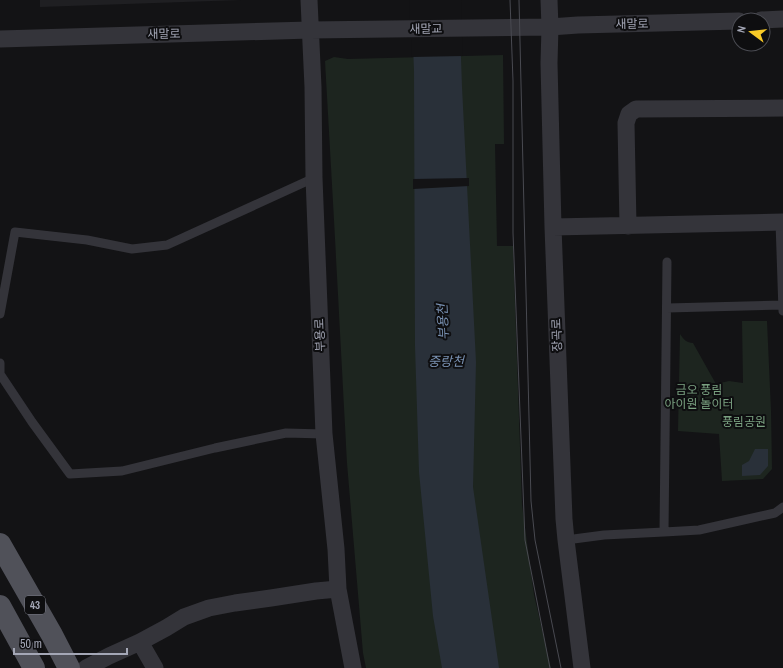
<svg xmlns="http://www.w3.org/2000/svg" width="783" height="668" font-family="'Archivo Narrow','Noto Sans KR',sans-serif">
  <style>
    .built { fill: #1f1f22 }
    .green { fill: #1d251f }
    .water { fill: #293039 }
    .pier { fill: #131315 }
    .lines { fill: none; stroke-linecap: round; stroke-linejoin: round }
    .lane { stroke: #34343a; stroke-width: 9 }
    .street { stroke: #34343a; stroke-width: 17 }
    .primary { stroke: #505159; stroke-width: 22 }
    .tram { stroke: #494a51; stroke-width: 1 }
    .labels { text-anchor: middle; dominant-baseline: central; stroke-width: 4; stroke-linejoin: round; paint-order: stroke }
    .shield { fill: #0e0e10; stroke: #777984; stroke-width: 1 }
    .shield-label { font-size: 11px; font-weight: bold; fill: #a4a7b6 }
    .street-label { font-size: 12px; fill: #a4a7b6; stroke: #0e0e10 }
    .park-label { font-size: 12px; fill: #7aa181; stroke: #0e0e10 }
    .water-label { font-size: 13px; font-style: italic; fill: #7991b2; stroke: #0e0e10 }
  </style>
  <rect width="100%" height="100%" fill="#131315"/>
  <path class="built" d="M40,0h201l-201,7z"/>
  <path class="green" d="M503,55l1,89h-9l2,102h16l9,259 12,90 17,73h-185l-3,-15 -16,-190 -13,-243 -9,-159 9,-4 14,2z
    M742,321h25l4,90 1,58 -9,10 -41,2 -3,-47 -41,-3 2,-97c3,5 7,9 13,9l23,41 13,-3 14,2z"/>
  <path class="water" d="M411,0h48l3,87 14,275 -3,125 26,181h-57l-9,-52 -14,-144 -4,-126 -1,-276z
    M755,449h13v17l-8,9 -18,1v-11l7,-4z"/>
  <path class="pier" d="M409,0h52l2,56 -51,1z
    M469,178v8l-56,3v-10z"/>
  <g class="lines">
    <path class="lane" d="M780,222l3,89
      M667,308l115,-3
      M0,314l15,-82 72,8 45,9 35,-4 147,-67
      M0,363v11l32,48 38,52 52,-3 93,-23 71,-15 38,1
      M664,532l35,-2 76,-17 8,-6
      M566,540l38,-5 60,-3 3,-270"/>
    <path class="street" d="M309,0l4,87 1,91 10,256 12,115 2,40 15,79
      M549,0l1,27 -1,36 4,164 11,292 2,21 16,128
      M761,20l22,-1
      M0,39l310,-9 240,-3 28,-2 161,-4
      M628,226l-2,-103 3,-9 7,-5 147,-1
      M553,227l230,-5
      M140,642l15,26
      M86,668l23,-12 31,-14 26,-14 18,-11 25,-9 26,-5 36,-5 45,-7 22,-2"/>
    <path class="primary" d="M0,544l52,91 17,33
      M0,606l34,62"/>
    <path class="tram" d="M510,0l3,81v152l12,307 25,128
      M519,0l12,501 4,39 26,128"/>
  </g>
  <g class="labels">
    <rect class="shield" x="25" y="596" width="20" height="18" rx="3"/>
    <g class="shield-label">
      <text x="35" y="605">43</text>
    </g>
    <g class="street-label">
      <text transform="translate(632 24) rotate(-1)">새말로</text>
      <text transform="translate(426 29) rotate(-1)">새말교</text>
      <text transform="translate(164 34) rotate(-1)">새말로</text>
      <text transform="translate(320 335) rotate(-92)">부용로</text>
      <text transform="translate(557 335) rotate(-92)">장곡로</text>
    </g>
    <g class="park-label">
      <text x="699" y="390">금오 풍림<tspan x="699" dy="14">아이원 놀이터</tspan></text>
      <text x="744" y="422">풍림공원</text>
    </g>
    <g class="water-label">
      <text transform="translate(443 322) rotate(-93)">부용천</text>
      <text x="446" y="361">중랑천</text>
    </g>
  </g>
  <g transform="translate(751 32) rotate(285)"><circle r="19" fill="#0e0e10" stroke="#4a4b52"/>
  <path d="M0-3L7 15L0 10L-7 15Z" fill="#f8ca27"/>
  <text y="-6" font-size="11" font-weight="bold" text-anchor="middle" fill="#a4a7b6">N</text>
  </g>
  <path d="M14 648v6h113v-6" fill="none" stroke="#a4a7b6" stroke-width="2"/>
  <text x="20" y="648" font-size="12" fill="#a4a7b6" stroke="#0e0e10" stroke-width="3" paint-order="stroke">50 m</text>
</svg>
